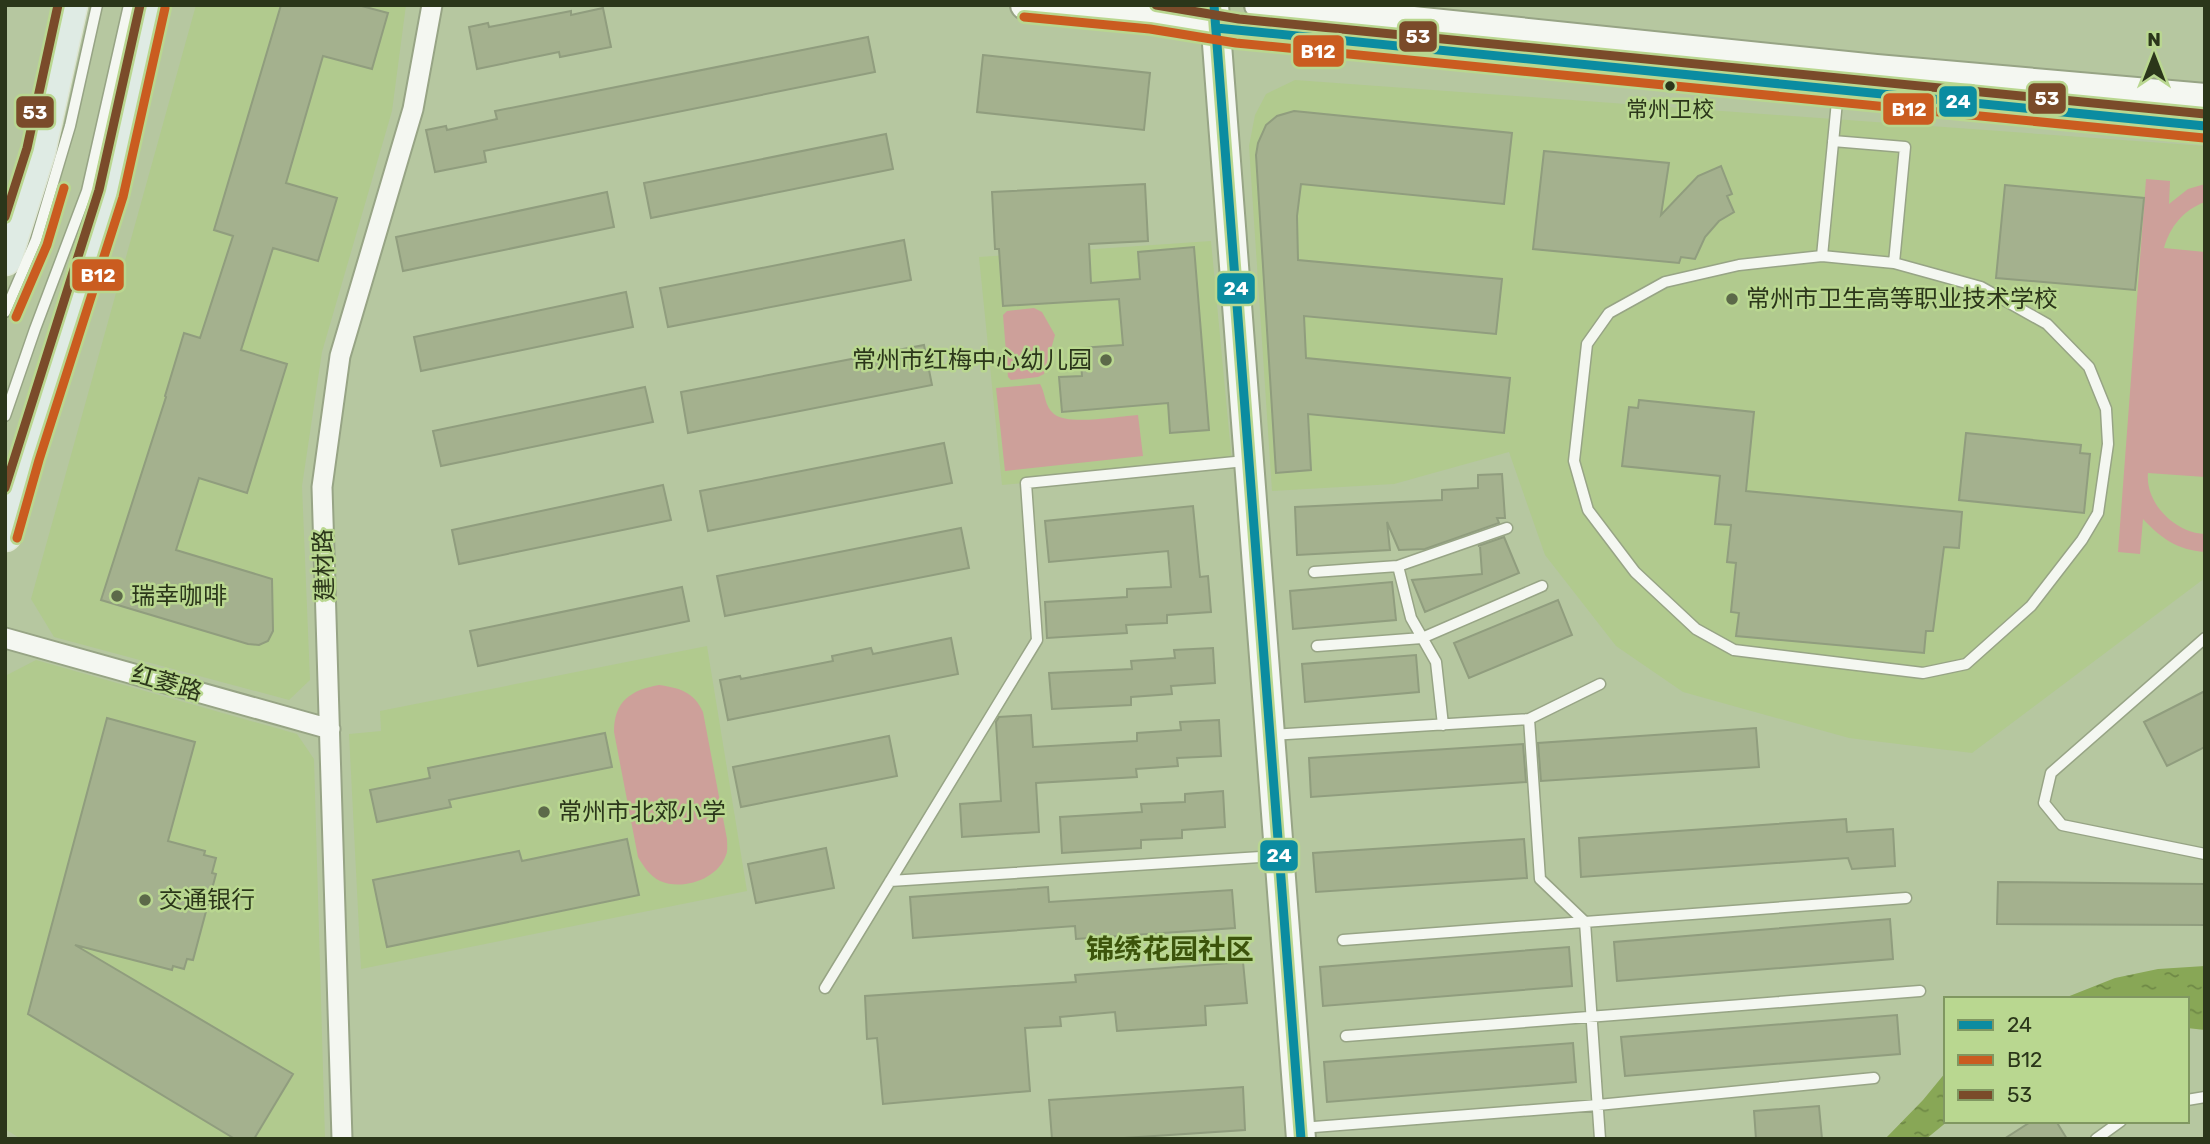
<svg xmlns="http://www.w3.org/2000/svg" width="2210" height="1144" font-family="Rubik,'Noto Sans SC',sans-serif">
  <style>
    .built { fill: #b1ca8e }
    .garden { fill: #cda09a }
    .water { fill: url(#water-ripples) }
    .building { fill: #a4b18e; stroke: #909d7e; stroke-width: 2 }
    .lines { fill: none; stroke-linecap: round; stroke-linejoin: round }
    .lane-casing { stroke: #97a485; stroke-width: 13 }
    .street-casing { stroke: #97a485; stroke-width: 23 }
    .secondary-casing { stroke: #97a485; stroke-width: 32 }
    .primary-casing { stroke: #dee6d4; stroke-width: 35 }
    .lane { stroke: #f4f7f1; stroke-width: 10 }
    .street { stroke: #f4f7f1; stroke-width: 19 }
    .secondary { stroke: #f4f7f1; stroke-width: 28 }
    .primary { stroke: #dfebe4; stroke-width: 32 }
    .bus-1-casing { stroke: #b9d790; stroke-width: 14 }
    .bus-2-casing { stroke: #b9d790; stroke-width: 14 }
    .bus-3-casing { stroke: #b9d790; stroke-width: 14 }
    .bus-1 { stroke: #0b8ca1; stroke-width: 9 }
    .bus-2 { stroke: #ca5c20; stroke-width: 9 }
    .bus-3 { stroke: #7a4b2a; stroke-width: 9 }
    .bus-dot { fill: #2b361a; stroke: #b9d790; stroke-width: 2.5 }
    .poi-dot { fill: #5c6949; stroke: #b9d790; stroke-width: 2.5 }
    .labels { text-anchor: middle; dominant-baseline: central; stroke-width: 5; stroke-linejoin: round; paint-order: stroke }
    .bus-label { font-size: 22px; fill: #2b361a; stroke: #b9d790 }
    .poi-label { font-size: 24px; fill: #2b361a; stroke: #b9d790; text-anchor: start }
    .street-label { font-size: 24px; fill: #2b361a; stroke: #b9d790 }
    .quarter-label { font-size: 28px; font-weight: bold; fill: #3c540b; stroke: #b9d790 }
    .line-badge { stroke: #b9d790; stroke-width: 2.5 }
    .badge-label { font-size: 19px; text-anchor: middle; font-weight: bold; fill: #fff }
  </style>
  <defs>
    <pattern id="water-ripples" width="26" height="14" patternUnits="userSpaceOnUse" patternTransform="scale(1.75)"><rect width="26" height="14" fill="#88a756"/><path d="M2 4q2-2 4 0t4 0M15 11q2-2 4 0t4 0" fill="none" stroke="#6f8946"/></pattern>
  </defs>
  <rect width="100%" height="100%" fill="#b6c7a0"/>
  <path class="built" d="M196,5h210l-14,106 -70,241 -20,134 8,194 -21,20 -235,-63 -23,-38z
    M1295,80l910,66v432l-233,175 -123,-15 -166,-46 -67,-46 -71,-91 -36,-103 -115,32 -122,7 -23,-345 6,-31 11,-21z
    M1211,241l21,222 -230,22 -23,-228z
    M707,646l40,245 -386,78 -12,-235 32,-3 -1,-20z
    M36,660l261,74 17,25 11,380h-304l-16,-10v-453z"/>
  <path class="garden" d="M2146,179l24,2 -1,23 19,-15 17,-5v18c-22,8 -35,25 -41,46l41,4v225l-57,-4c-3,30 27,60 57,61v18c-28,-2 -44,-14 -62,-33l-3,35 -22,-2z
    M1034,308l8,4 13,23 -11,39 -6,3 -27,3 -3,-3 -5,-62 4,-4z
    M1040,384c6,10 4,22 14,30 14,12 65,2 84,1l5,41 -138,15 -9,-83z
    M659,685c21,3 35,7 44,27l24,127c0,5 1,12 -1,16 -8,24 -43,36 -66,26 -10,-5 -16,-14 -22,-24l-24,-125c0,-31 17,-42 45,-47z"/>
  <path class="water" d="M2205,966v64l-18,-2v-29h-125l53,-21 43,-9z
    M1946,1072v49h2l-22,18h-41l38,-39z"/>
  <path class="building" d="M281,5h77l30,8 -16,56 -49,-13 -37,127 51,15 -19,63 -45,-13 -32,102 46,14 -40,129 -48,-15 -23,72 96,29 1,52 -5,10 -9,4 -11,-1 -147,-44 65,-203 -1,-1 19,-63 16,5 33,-102 -19,-6z
    M603,8l8,39 -51,10 -1,-5 -82,17 -8,-42 19,-4 1,4 82,-16v4z
    M868,37l7,35 -391,79 2,11 -51,10 -9,-42 20,-4 1,4 50,-11 -2,-8z
    M983,55l167,18 -6,57 -167,-18z
    M1294,111l218,22 -8,71 -203,-20 -4,32 1,44 204,19 -6,55 -192,-18 2,42 204,20 -6,55 -196,-19 3,56 -35,3 -20,-318 2,-12 8,-18 11,-9z
    M886,134l7,35 -242,49 -7,-35z
    M1544,151l125,12 -8,52 37,-39 23,-10 11,28 -5,2 7,16 -15,9 -14,16 -10,22 -14,-2 -2,6 -146,-14z
    M1145,184l3,57 -59,3 2,39 49,-4 -2,-27 56,-5 15,183 -39,3 -2,-30 -106,9 -3,-35 23,-1 -2,-28 43,-3 -4,-46 -116,7 -4,-57h-4l-3,-57z
    M2005,185l139,13 -9,92 -139,-12z
    M607,192l7,35 -211,44 -7,-34z
    M904,240l7,40 -243,47 -8,-39z
    M626,292l7,35 -212,44 -7,-34z
    M924,345l8,40 -244,48 -7,-41z
    M645,387l8,35 -212,44 -8,-35z
    M1639,400l115,12 -8,79 216,21 -3,36 -15,-1 -11,84h-7l-2,22 -188,-17 3,-23 -8,-1 5,-49 -9,-1 4,-37 -16,-1 5,-48 -98,-10 7,-59 9,1z
    M1966,433l115,12 -1,8 10,1 -6,59 -125,-13z
    M944,443l8,40 -244,48 -8,-40z
    M1502,474l3,44h-8l2,5 -74,26 -26,1 -12,-28 3,28 -93,5 -2,-48 147,-7v-10l36,-2v-13z
    M663,485l8,35 -212,44 -7,-34z
    M1193,506l7,71 8,-1 3,36 -44,3v8l-41,2 1,8 -80,5 -2,-36 82,-5v-8l44,-2 -3,-36 -119,11 -4,-41z
    M961,528l8,40 -244,48 -8,-40z
    M1504,537l15,36 -94,39 -13,-32 70,-6 -2,-28h-2z
    M1392,582l4,38 -103,9 -3,-38z
    M682,587l7,34 -211,45 -8,-35z
    M1558,600l14,35 -103,43 -15,-35z
    M951,638l7,36 -230,46 -8,-40 20,-4 1,3 92,-18 -1,-5 39,-8 2,6z
    M1213,648l2,35 -44,3 1,8 -41,3v8l-79,4 -3,-36 83,-4 -1,-8 44,-3 -1,-8z
    M1416,655l3,37 -114,10 -3,-38z
    M2205,691v56l-38,19 -23,-44z
    M1031,715l2,32 104,-6v-8l44,-3 -1,-8 39,-2 2,36 -44,2 1,8 -42,3 1,8 -101,6 3,49 -77,5 -2,-33 41,-3 -5,-79 3,-5z
    M107,718l88,24 -27,99 37,10 -1,4 12,3 -4,15 4,1 -23,86 -6,-1 -3,10 -11,-3 -1,4 -97,-25 218,129 -39,65h-19l-207,-125z
    M1756,728l3,39 -218,14 -3,-38z
    M605,733l7,34 -163,33 2,7 -74,15 -7,-32 60,-12 -2,-10z
    M889,736l8,40 -156,31 -8,-40z
    M1523,744l3,38 -215,15 -2,-39z
    M1223,791l2,36 -43,3v8l-41,2v8l-79,5 -2,-36 82,-5 -1,-8 44,-2v-8z
    M1846,819l1,13 46,-3 2,37 -43,3 -4,-11 -267,19 -2,-39z
    M627,839l12,56 -252,52 -14,-67 146,-29 3,10z
    M1524,839l3,39 -211,14 -3,-39z
    M826,848l8,40 -78,15 -8,-39z
    M1998,882l207,2v41l-208,-1z
    M1048,887l1,15 183,-12 3,38 -159,11 -1,-13 -162,12 -3,-41z
    M1890,919l3,40 -276,22 -3,-39z
    M1569,947l3,39 -249,20 -3,-39z
    M1243,962l4,41 -42,3 1,19 -89,6 -2,-19 -55,5 1,9 -36,2 5,63 -147,13 -6,-66 -10,1 -2,-43 211,-14 -1,-7z
    M1897,1015l3,39 -275,22 -4,-39z
    M1573,1043l3,39 -249,20 -3,-40z
    M1243,1087l2,43 -136,9h-57l-3,-39z
    M1819,1106l3,33h-66l-2,-28z
    M2032,1121h24l11,18h-63z"/>
  <g class="lines">
    <g class="lane-casing">
      <path id="lane" d="M1833,141l72,6 -11,116 -72,-7 16,-165
        M1822,256l-83,9 -74,17 -56,31 -22,31 -13,117 14,49 47,62 61,57 38,21 189,23 43,-9 65,-58 51,-66 16,-27 10,-69 -2,-35 -17,-42 -42,-43 -66,-37 -87,-24
        M5,312l31,-72 34,-114 27,-121
        M5,416l30,-87 52,-138 42,-186
        M1398,566l13,52 25,44 7,63
        M1314,572l84,-6 109,-38
        M2205,638l-154,135 -7,30 18,22 143,29
        M1317,646l105,-8 120,-52
        M1529,719l11,160 45,43 15,217
        M1271,735l258,-16 71,-35
        M890,881l387,-25
        M1343,940l563,-42
        M825,988l212,-348 -11,-157 219,-22
        M1346,1036l574,-45
        M2187,1100l18,-3
        M1301,1128l297,-23 276,-27
        M2096,1139l25,-18"/>
    </g>
    <g class="street-casing">
      <path id="street" d="M5,638l325,91
        M342,1139l-20,-652 18,-131 73,-247 19,-104"/>
    </g>
    <g class="secondary-casing">
      <path id="secondary" d="M1025,5l127,12 85,14 968,95
        M1214,5l87,1134
        M1259,5l617,64 329,29"/>
    </g>
    <g class="primary-casing">
      <path id="primary" d="M5,259l34,-108 32,-146
        M5,535l22,-79 84,-263 42,-188"/>
    </g>
    <use href="#lane" class="lane"/>
    <use href="#street" class="street"/>
    <use href="#secondary" class="secondary"/>
    <use href="#primary" class="primary"/>
    <g class="bus-1-casing">
      <path id="bus-1" d="M1214,5l87,1134
        M1216,28l989,98"/>
    </g>
    <g class="bus-2-casing">
      <path id="bus-2" d="M1024,17l126,12 86,14 968,95
        M16,317l31,-72 17,-57
        M17,538l22,-78 84,-263 42,-189"/>
    </g>
    <g class="bus-3-casing">
      <path id="bus-3" d="M1156,5l83,14 966,95
        M5,217l22,-69 31,-143
        M5,488l94,-298 41,-185"/>
    </g>
    <use href="#bus-1" class="bus-1"/>
    <use href="#bus-2" class="bus-2"/>
    <use href="#bus-3" class="bus-3"/>
  </g>
  <circle class="bus-dot" cx="1670" cy="86" r="6"/>
  <g class="poi-dot">
    <circle cx="1732" cy="299" r="7"/>
    <circle cx="1106" cy="360" r="7"/>
    <circle cx="117" cy="596" r="7"/>
    <circle cx="544" cy="812" r="7"/>
    <circle cx="145" cy="900" r="7"/>
  </g>
  <g class="labels">
    <g class="bus-label">
      <text x="1670" y="109">常州卫校</text>
    </g>
    <g class="poi-label">
      <text x="1746" y="299">常州市卫生高等职业技术学校</text>
      <text x="1092" y="360" text-anchor="end">常州市红梅中心幼儿园</text>
      <text x="131" y="596">瑞幸咖啡</text>
      <text x="558" y="812">常州市北郊小学</text>
      <text x="159" y="900">交通银行</text>
    </g>
    <g class="street-label">
      <text transform="translate(324 565) rotate(-92)">建材路</text>
      <text transform="translate(167 683) rotate(16)">红菱路</text>
    </g>
    <g class="quarter-label">
      <text x="1170" y="949">锦绣花园社区</text>
    </g>
  </g>
  <g class="line-badge">
    <rect x="1398" y="20" width="40" height="33" rx="7" fill="#7a4b2a"/>
    <rect x="1292" y="34" width="53" height="34" rx="7" fill="#ca5c20"/>
    <rect x="2027" y="82" width="40" height="33" rx="7" fill="#7a4b2a"/>
    <rect x="1938" y="85" width="40" height="33" rx="7" fill="#0b8ca1"/>
    <rect x="1882" y="92" width="53" height="34" rx="7" fill="#ca5c20"/>
    <rect x="15" y="95" width="40" height="34" rx="7" fill="#7a4b2a"/>
    <rect x="71" y="258" width="54" height="34" rx="7" fill="#ca5c20"/>
    <rect x="1216" y="272" width="40" height="33" rx="7" fill="#0b8ca1"/>
    <rect x="1259" y="839" width="40" height="33" rx="7" fill="#0b8ca1"/>
  </g>
  <g class="badge-label">
    <text x="1418" y="43">53</text>
    <text x="1318" y="58">B12</text>
    <text x="2047" y="105">53</text>
    <text x="1958" y="108">24</text>
    <text x="1909" y="116">B12</text>
    <text x="35" y="119">53</text>
    <text x="98" y="282">B12</text>
    <text x="1236" y="295">24</text>
    <text x="1279" y="862">24</text>
  </g>
  <rect width="2210" height="1144" fill="none" stroke="#2b361a" stroke-width="14"/>
  <rect x="1944" y="997" width="245" height="126" fill="#b9d790" stroke="#809761" stroke-width="2"/>
  <rect x="1958" y="1020" width="35" height="10" fill="#0b8ca1" stroke="#809761" stroke-width="2"/>
  <text x="2007" y="1032" font-size="21" fill="#2b361a">24</text>
  <rect x="1958" y="1055" width="35" height="10" fill="#ca5c20" stroke="#809761" stroke-width="2"/>
  <text x="2007" y="1067" font-size="21" fill="#2b361a">B12</text>
  <rect x="1958" y="1090" width="35" height="10" fill="#7a4b2a" stroke="#809761" stroke-width="2"/>
  <text x="2007" y="1102" font-size="21" fill="#2b361a">53</text>
  <g transform="translate(2154 56)" stroke="#b9d790" stroke-width="5" paint-order="stroke">
  <path d="M0-5L12 26L0 18L-12 26Z" fill="#2b361a"/>
  <text y="-10" font-size="19" font-weight="bold" text-anchor="middle" fill="#2b361a">N</text>
  </g>
</svg>
